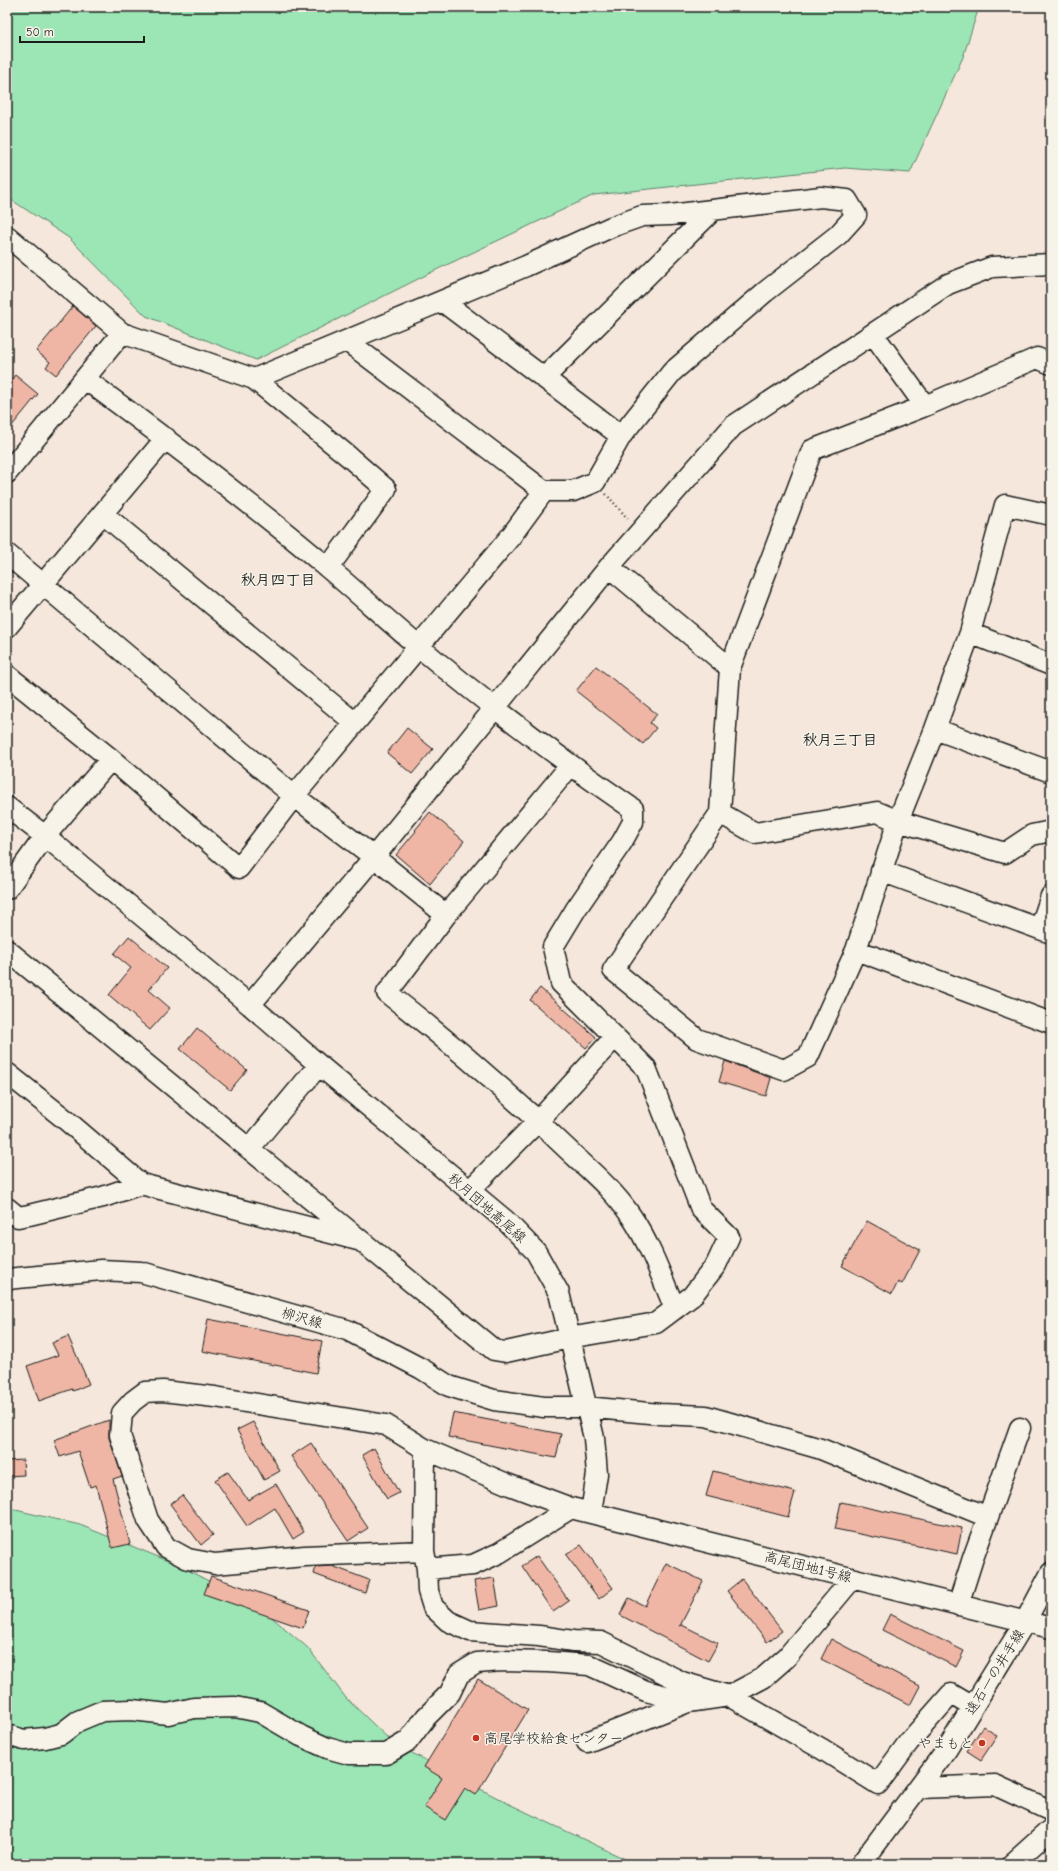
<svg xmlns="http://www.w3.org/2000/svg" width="1058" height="1871" font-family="'Comic Neue','Klee One',sans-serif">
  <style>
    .green { fill: #9ce6b6; stroke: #5c8169 }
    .building { fill: #efb6a5; stroke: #1c1c1c }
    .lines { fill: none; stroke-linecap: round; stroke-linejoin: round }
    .minor-casing { stroke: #1c1c1c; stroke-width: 23 }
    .path { stroke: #1c1c1c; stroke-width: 2.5; stroke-dasharray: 1 3; stroke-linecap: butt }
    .minor { stroke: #f7f3e8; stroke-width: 20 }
    .poi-dot { fill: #c8321e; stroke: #f7f3e8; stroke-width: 1.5 }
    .labels { text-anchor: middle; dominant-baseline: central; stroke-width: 3; stroke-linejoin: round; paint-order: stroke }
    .street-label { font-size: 14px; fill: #1c1c1c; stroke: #f7f3e8 }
    .poi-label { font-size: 14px; fill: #1c1c1c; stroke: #f7f3e8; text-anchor: start }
    .neighbourhood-label { font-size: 15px; font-weight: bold; fill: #1c1c1c; stroke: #f7f3e8 }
  </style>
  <rect width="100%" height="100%" fill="#f5e7db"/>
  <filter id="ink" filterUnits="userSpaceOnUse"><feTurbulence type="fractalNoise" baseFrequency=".025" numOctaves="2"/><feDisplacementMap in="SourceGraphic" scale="8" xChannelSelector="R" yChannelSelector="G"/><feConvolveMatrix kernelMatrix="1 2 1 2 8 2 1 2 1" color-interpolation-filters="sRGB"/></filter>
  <g filter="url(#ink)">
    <path class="green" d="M7,7h972l-16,50 -53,116 -65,-5 -251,27 -156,74 -182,91 -110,-44 -77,-78 -62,-41z
      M7,1508l73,17 98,40 84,44 46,39 38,50 47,45 116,61 116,55 6,5h-624z"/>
    <path class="building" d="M73,306l23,20 -40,49 -10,-8 4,-5 -14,-11z
      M15,375l23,19 -31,38v-47z
      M596,666l61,48 -7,9 6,5 -13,16 -67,-53z
      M407,728l26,21 -21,25 -25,-21z
      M430,812l34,29 -34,43 -34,-29 20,-24 -1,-1z
      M129,936l38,32 -18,22 21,18 -20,22 -41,-35 22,-27 -17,-14z
      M540,988l56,49 -10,11 -56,-48z
      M197,1028l50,42 -17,20 -50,-41z
      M725,1061l46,17 -5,18 -47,-14z
      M867,1221l53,29 -18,34 -4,-2 -6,12 -50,-28z
      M208,1319l114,22 -6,32 -114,-22z
      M68,1336l21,48 -16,7 -1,-2 -33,12 -12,-35 31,-11 -6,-12z
      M453,1413l108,21 -5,24 -108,-21z
      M109,1420v18l13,38 -9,3 17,65 -18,4 -16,-63 -6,2 -12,-36 -18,6 -6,-17z
      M253,1422l27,49 -16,9 -27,-50z
      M311,1443l57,85 -20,13 -57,-85z
      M374,1448l25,45 -12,6 -25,-44z
      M23,1460l1,15 -17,1v-15z
      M713,1471l82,21 -7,25 -82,-21z
      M228,1472l20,28 28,-16 28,48 -11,7 -18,-31 -28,18 -32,-46z
      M182,1495l31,40 -12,10 -31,-41z
      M841,1502l121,26 -5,26 -122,-25z
      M581,1545l32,43 -14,11 -33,-44z
      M537,1556l32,45 -16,11 -31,-46z
      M666,1563l37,18 -23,45 2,-1 36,18 -10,18 -88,-46 9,-17 16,8z
      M332,1566l37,14 -4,13 -51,-19 2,-7z
      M211,1576l98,34 -6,18 -99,-34z
      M494,1578l5,28 -20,4 -5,-29z
      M742,1579l40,52 -15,11 -40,-51z
      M890,1614l74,37 -8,16 -74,-37z
      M831,1639l89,47 -10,19 -89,-46z
      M478,1679l50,31 -52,85 -11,-7 -20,32 -21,-13 18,-29 -18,-11z
      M983,1726l14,10 -16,24 -14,-9z"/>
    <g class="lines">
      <g class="minor-casing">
        <path id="minor" d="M7,236l115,97 132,46 94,77 38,33 -58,79
          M442,301l179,135
          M874,335l51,71
          M1051,364l-14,-6 -112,48 -113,44 -82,218 -10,145 -107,157 84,69 87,31 24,-13 48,-107 42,-129 37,-92 35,-96 35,-128 46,10
          M545,377l168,-167
          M254,379l272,-113 85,-39 31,-11 28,-1 151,-18 26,3 9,15 -18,20 -73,57 -93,80 -51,64 -26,46 -22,9h-29l-197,-150
          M7,473l115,-140
          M103,514l252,209
          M7,554l287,242 80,61 72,58
          M609,567l121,101
          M7,627l159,-189
          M970,633l81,32
          M7,675l104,84 128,109 55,-72 217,-260 33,-45
          M935,729l116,43
          M570,766l-124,149 -59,78c62,48 121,99 177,153 23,22 49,43 67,70 18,26 32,64 44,93
          M7,807l38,29 205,169 69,60 186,155 31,32 23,41 35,145 3,36 -6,38
          M720,813l35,20 122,-21 21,9 107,32 27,-18 19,-4
          M881,871l170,62
          M7,889l38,-53 66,-77
          M1040,929l11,-33
          M7,950l487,400 12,2 63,-14 87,-15 36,-27 24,-31 13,-28 -28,-28 -55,-141 -85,-85 -8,-36 23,-38 46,-67 11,-20v-13c-74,-51 -146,-105 -215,-163 -30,-25 -59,-52 -90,-78 -78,-66 -160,-128 -243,-189
          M856,950l195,73
          M250,1005l124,-148 235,-290 124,-141 215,-142 44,-17 59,-3
          M7,1073l59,47 75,64
          M249,1149l70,-84
          M469,1191l69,-70 77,-84
          M7,1208l11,9 11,-2 74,-18 38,-13 217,56
          M7,1279l94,-9 40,2 206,58 75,39 27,17 45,14 50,7h41l75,7 46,2 115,33 167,68 -15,41 -15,47
          M425,1449l-1,102 3,18 1,22 5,16 15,14 22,10 69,5 34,5 28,1 81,40 47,14 93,53 56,35 30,-41 43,-49 22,13
          M988,1517l32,-89
          M424,1551l-119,5 -90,8 -27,-5 -22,-12 -18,-27 -28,-85 2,-22 11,-12 12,-9 18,-1 52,6 171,28 39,24 82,35 64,24 480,120
          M427,1569l46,-4 26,-12 72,-45
          M7,1735l17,5 21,-2 16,-4 17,-13 24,-10 30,-1 36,4 26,-6 41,-1 25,5 41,24 26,12 22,6h37l22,-13 18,-24 24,-24 9,-19 18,-11 25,-2 46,1 41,3 57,26 42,11 41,-6 34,-18 24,-21 65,-78
          M587,1742l101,-40
          M920,1788l75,-3 56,26
          M861,1864l86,-115 78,-127 26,-49
          M1012,1864l39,-35"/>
      </g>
      <path class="path" d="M606,494l22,25"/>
      <use href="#minor" class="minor"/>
    </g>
  </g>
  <g class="poi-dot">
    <circle cx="476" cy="1738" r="4"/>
    <circle cx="982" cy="1743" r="4"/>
  </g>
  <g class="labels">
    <g class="street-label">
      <text transform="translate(487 1208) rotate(41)">秋月団地高尾線</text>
      <text transform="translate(302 1318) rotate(16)">柳沢線</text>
      <text transform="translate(808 1567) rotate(14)">高尾団地1号線</text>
      <text transform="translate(995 1672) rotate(-58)">遠石一の井手線</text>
    </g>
    <g class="poi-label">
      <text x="484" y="1738">高尾学校給食センター</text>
      <text x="974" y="1743" text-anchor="end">やまもと</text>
    </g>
    <g class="neighbourhood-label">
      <text x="278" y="580">秋月四丁目</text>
      <text x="840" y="740">秋月三丁目</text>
    </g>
  </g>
  <rect width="1058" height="1871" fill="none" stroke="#f7f3e8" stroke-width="24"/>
  <rect x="12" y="12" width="1034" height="1847" fill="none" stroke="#1c1c1c" stroke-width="1.5" filter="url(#ink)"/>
  <path d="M20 36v6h124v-6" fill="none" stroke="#1c1c1c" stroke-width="2"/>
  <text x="26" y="36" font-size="12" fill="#1c1c1c" stroke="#f7f3e8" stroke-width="3" paint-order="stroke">50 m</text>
</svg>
